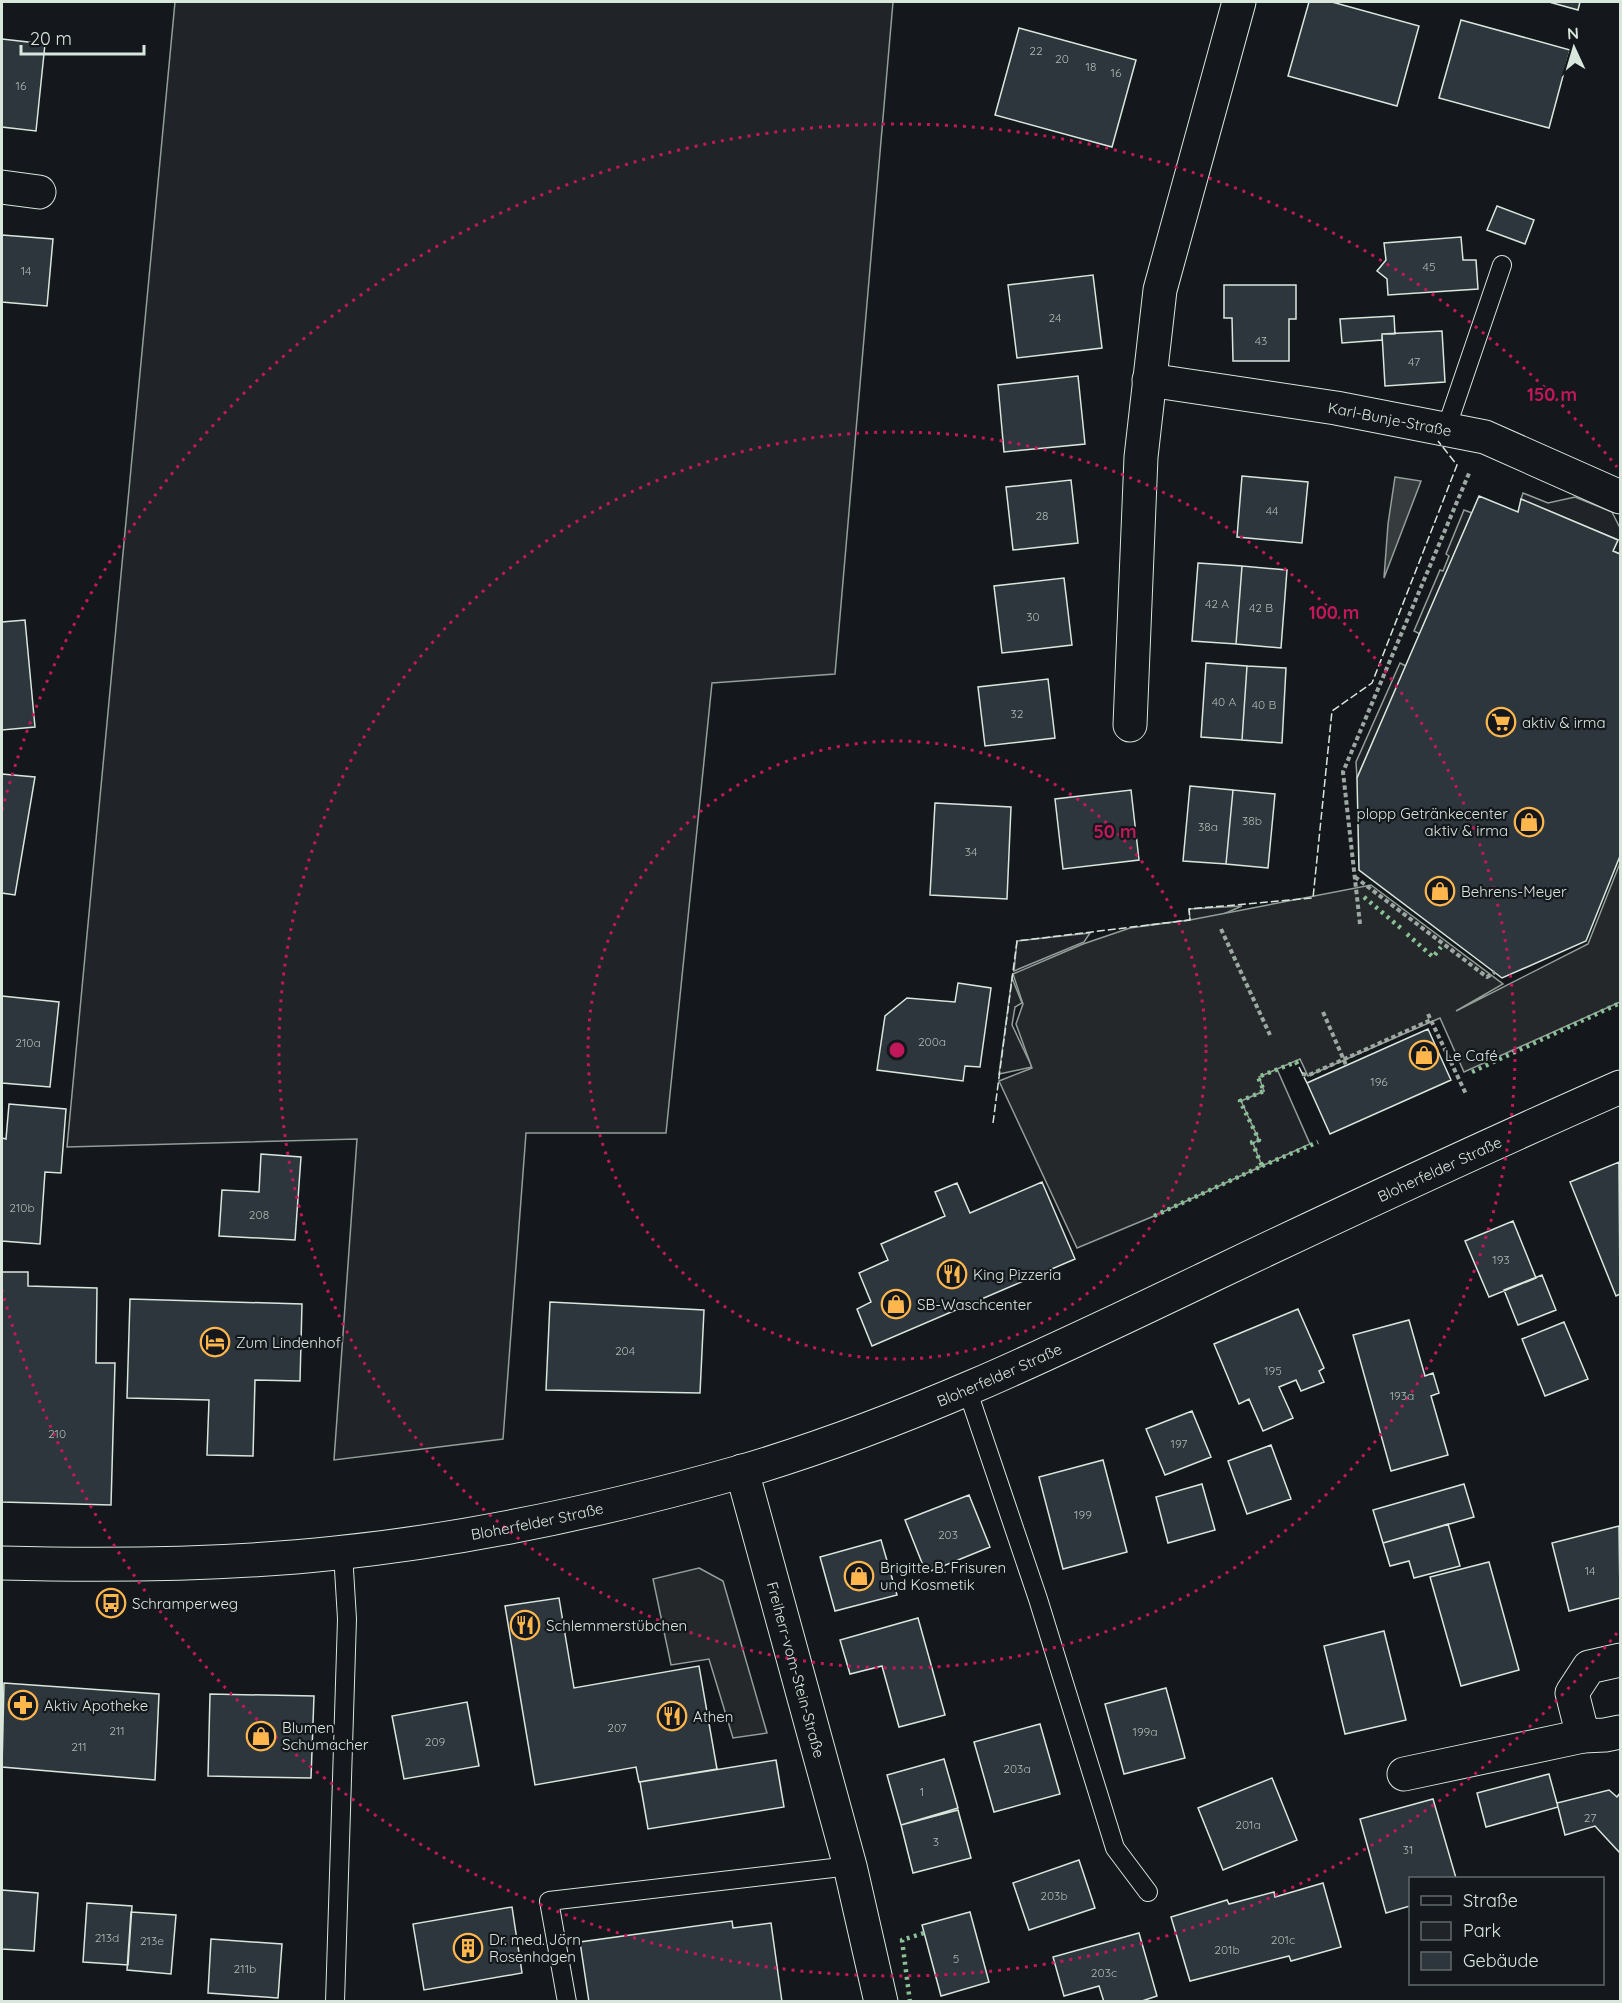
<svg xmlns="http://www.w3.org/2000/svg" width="1622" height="2003" font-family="Quicksand,sans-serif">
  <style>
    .green { fill: #202428; stroke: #939e99; stroke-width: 1.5 }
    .parking { fill: #24282b; stroke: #939e99; stroke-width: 1.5 }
    .water { fill: #363b3e; stroke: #939e99; stroke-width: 1.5 }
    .building { fill: #2c363c; stroke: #d8e6dc; stroke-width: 1.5 }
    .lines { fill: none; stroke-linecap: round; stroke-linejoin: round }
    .lane-casing { stroke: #d8e6dc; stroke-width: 20 }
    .street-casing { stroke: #d8e6dc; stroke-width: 35 }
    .secondary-casing { stroke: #d8e6dc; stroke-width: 35 }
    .path { stroke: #9da8a2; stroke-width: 4; stroke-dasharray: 4.5 3; stroke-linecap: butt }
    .lane { stroke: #14181c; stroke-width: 18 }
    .street { stroke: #14181c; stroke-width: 33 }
    .secondary { stroke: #14181c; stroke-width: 33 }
    .hedge { stroke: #8ac095; stroke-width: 4.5; stroke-dasharray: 3 4.5; stroke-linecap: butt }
    .fence { stroke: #d8e6dc; stroke-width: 1.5; stroke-dasharray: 8 3; stroke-linecap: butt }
    .ring { fill: none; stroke: #c2185b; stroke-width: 3; stroke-dasharray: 3 6 }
    .labels { text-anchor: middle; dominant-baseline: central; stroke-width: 4.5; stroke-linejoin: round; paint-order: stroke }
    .number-label { font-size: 12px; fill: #adbab4 }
    .street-label { font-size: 15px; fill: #d8e6dc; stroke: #14181c }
    .poi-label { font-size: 15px; fill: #d8e6dc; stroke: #14181c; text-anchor: start }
    .centre { fill: #c2185b; stroke: #14181c; stroke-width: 3 }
    .ring-label { font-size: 18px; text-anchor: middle; font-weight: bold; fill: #c2185b; stroke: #14181c; stroke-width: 4.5; stroke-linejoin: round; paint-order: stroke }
  </style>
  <rect width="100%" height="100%" fill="#14181c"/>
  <path class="green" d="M175,2h718l-58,672 -123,9 -46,450h-140l-23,306 -169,21 23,-321 -290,8z
    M1523,493l25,10 27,-6 37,15 8,16v26l-7,-3 5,-11 -97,-41z
    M1464,510l8,3 -52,121 -6,-3 26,-61 3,1 6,-15 -3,-2z
    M1400,663l6,3 -49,112 -1,-16z
    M1242,906l-90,39 -4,-20 42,-5 -1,-11z
    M1090,933l-6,9 -70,29 3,-30z
    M1012,978l10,25 -7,4 -3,18 20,42 -33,7z
    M1277,1069l33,75 -48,22 -10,-24 7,-2 -19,-39 24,-10 -6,-14z"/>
  <path class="parking" d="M1620,863v139l-156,70 -24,-54 -132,58 -8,-17 -41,18 5,14 -23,10 18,39 -6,3 9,23 -108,50 -77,32 -78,-167 33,-13 -16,-44 7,-20 -10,-30 70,-30 47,-16 60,-8 181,-35 132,99 -47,27 132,-67z
    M699,1568l24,13 44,152 -34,5 -24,-79 -38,6 -18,-86z"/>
  <path class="water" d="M1395,477l26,4 -37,97 4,-54z"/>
  <path class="building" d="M1309,2h23l87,24 -22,80 -109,-30z
    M1549,2h31l-2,8z
    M1461,20l109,30 -21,78 -110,-30z
    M1019,28l117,32 -24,87 -117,-32z
    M2,39l43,5 -9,87 -34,-4z
    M1497,206l37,14 -9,24 -38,-14z
    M2,235l51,4 -6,67 -45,-4z
    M1461,237l2,23h13l2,29 -90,6 -1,-16 -10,-8 9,-11 -2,-17z
    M1093,275l9,73 -85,10 -9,-73z
    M1224,285h72v34h-7v42h-56l-1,-43h-8z
    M1394,316l1,18h-13v6l-40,3 -2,-24z
    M1442,331l3,51 -60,4 -3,-52z
    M1078,376l7,68 -81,8 -6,-67z
    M1242,476l66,6 -6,61 -65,-6z
    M1071,480l7,63 -65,7 -7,-63z
    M1479,496l39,16 3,-13 97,41 -5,11 7,3v302l-34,85 -84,37 -143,-108 -2,-92z
    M1198,563l44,3 -6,78 -44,-3z
    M1242,566l45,4 -6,78 -45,-4z
    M1064,578l8,67 -70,8 -8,-67z
    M25,620l10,107 -33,3v-108z
    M1206,663l41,3 -5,74 -41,-3z
    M1247,666l39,2 -4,75 -40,-3z
    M1048,679l7,59 -70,8 -7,-59z
    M2,774l33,3 -20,118 -13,-2z
    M1190,786l43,4 -7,74 -43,-3z
    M1131,790l8,70 -76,9 -8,-70z
    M1233,790l42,4 -7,74 -42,-4z
    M935,803l76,4 -4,92 -77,-4z
    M958,983l33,5 -11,79 -15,-1 -2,15 -86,-11 8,-54 22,-18 48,4z
    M2,996l57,6 -9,85 -48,-4z
    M1428,1029l23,51 -121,54 -23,-51z
    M9,1104l57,5 -5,64 -16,-1 -5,72 -38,-3v-103l4,1z
    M261,1154l40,3 -6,83 -76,-4 3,-46 37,2z
    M1619,1162l1,132 -4,2 -46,-114z
    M1042,1182l33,77 -203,87 -15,-37 14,-7 -12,-29 29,-13 -7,-16 64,-28 -10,-24 22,-9 13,30z
    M1513,1221l23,57 -47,19 -24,-56z
    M2,1272h26v14l69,2 -1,75h19l-4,142 -109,-3z
    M1542,1275l14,35 -38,15 -14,-35z
    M130,1299l172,5 -2,77 -45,-1 -2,76 -46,-1 2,-55 -82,-2z
    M550,1302l154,8 -4,83 -154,-3z
    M1298,1309l26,59 -5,3 5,11 -23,9 -5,-11 -17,7 14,31 -30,13 -14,-32 -10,5 -25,-60z
    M1409,1320l16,56 8,-3 6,20 -8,3 17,59 -57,16 -38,-136z
    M1564,1322l24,57 -43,17 -23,-57z
    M1192,1411l19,46 -46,18 -19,-46z
    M1271,1445l20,54 -44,15 -19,-53z
    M1103,1460l24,92 -64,17 -24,-92z
    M1202,1484l13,46 -47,13 -12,-46z
    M1464,1484l10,33 -91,26 -10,-33z
    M969,1495l21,52 -64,26 -21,-53z
    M1448,1524l12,42 -46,12 -5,-17 -19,5 -7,-23z
    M1619,1526l1,72 -51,13 -17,-68z
    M881,1540l16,55 -62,16 -15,-54z
    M1489,1562l30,108 -58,16 -31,-109z
    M559,1598l15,90 125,-22 18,103 -78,13 -3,-15 -101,18 -30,-179z
    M918,1618l27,97 -46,12 -17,-61 -32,8 -10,-34z
    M1384,1631l22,89 -61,14 -21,-88z
    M4,1683l155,11 -4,86 -153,-13z
    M1166,1688l19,70 -61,16 -19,-70z
    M210,1694l104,2 -3,82 -103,-2z
    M467,1702l12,64 -75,13 -12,-63z
    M1040,1724l20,70 -66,18 -20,-70z
    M944,1759l14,49 -57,17 -14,-50z
    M776,1760l8,47 -136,22 -8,-47z
    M1549,1774l9,33 -72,20 -9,-34z
    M1272,1778l25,62 -74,30 -25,-62z
    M1609,1790l8,7 3,-4v60l-25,-27 -30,9 -8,-32z
    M1433,1799l23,79h-46v28l-24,7 -26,-94z
    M958,1810l13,48 -58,15 -12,-48z
    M1079,1860l16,48 -66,22 -16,-47z
    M1323,1883l18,64 -50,14 -2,-5 -99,25 -19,-64 56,-17 2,4 45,-12 1,5z
    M2,1890l36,3 -4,58 -32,-2z
    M87,1903l45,3 -4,59 -45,-3z
    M512,1907l10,66 -98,17 -11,-66z
    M131,1912l45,3 -5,59 -44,-4z
    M970,1912l19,70 -48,14 -19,-71z
    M732,1921l1,7 38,-5 11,79h-193l-9,-60z
    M1139,1933l18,63 -18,6h-35l-5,-16 -35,10 -11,-39z
    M211,1939l71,5 -4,54 -70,-5z"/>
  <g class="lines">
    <g class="lane-casing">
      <path id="lane" d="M1446,429l56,-164
        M967,1389l71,210 77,249 33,44
        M335,2002l12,-383 -4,-66
        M567,2002l-18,-101 301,-35"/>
    </g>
    <g class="street-casing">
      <g id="street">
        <path d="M2,187l37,5"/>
        <path id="s1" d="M1149,380l187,28 149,29 135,60"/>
        <path d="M1130,725l11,-268 19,-167 79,-288"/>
        <path id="s2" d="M742,1471l108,395 31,136"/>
        <path d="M1620,1660l-31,7 -17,26 11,43 22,-1 15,-3"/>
        <path d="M1404,1774l179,-38"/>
      </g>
    </g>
    <g class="secondary-casing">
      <g id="secondary">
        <path id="s3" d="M2,1563c111,3 223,2 334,-10 136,-14 273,-44 404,-81 165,-48 321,-124 475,-198 134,-64 269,-127 405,-187"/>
      </g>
    </g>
    <path class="path" d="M1355,877l132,100 8,-5
      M1360,924l-17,-152 127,-301
      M1221,929l49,106
      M1323,1012l23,53
      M1428,1014l38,80
      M1302,1074l7,1 122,-55"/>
    <use href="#lane" class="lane"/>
    <use href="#street" class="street"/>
    <use href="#secondary" class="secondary"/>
    <path class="hedge" d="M1364,897l39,33
      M1407,934l26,23 8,-10
      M1472,1072l148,-69
      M1262,1166l56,-24
      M1154,1216l108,-50 -10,-24 7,-2 -19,-39 24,-10 -6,-14 38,-15 3,5
      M910,2002l-8,-62 22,-7"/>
    <path class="fence" d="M1299,1067l8,16
      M993,1123l24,-182 173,-21 -1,-11 124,-11 19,-187 40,-28 85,-218 -19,-24"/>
  </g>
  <g class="ring">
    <circle cx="897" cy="1050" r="309"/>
    <circle cx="897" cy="1050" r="618"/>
    <path d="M1617 1633A927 927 0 0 1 2 1290M2 810A927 927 0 0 1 1617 467"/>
  </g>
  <defs>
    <g id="supermarket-ring" transform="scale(1.5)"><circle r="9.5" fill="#14181c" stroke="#ffb74d" stroke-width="1.5"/><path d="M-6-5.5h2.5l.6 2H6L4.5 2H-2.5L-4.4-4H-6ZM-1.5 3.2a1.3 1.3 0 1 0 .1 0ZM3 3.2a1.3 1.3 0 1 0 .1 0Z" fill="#ffb74d"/></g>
    <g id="shop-ring" transform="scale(1.5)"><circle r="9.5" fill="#14181c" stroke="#ffb74d" stroke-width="1.5"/><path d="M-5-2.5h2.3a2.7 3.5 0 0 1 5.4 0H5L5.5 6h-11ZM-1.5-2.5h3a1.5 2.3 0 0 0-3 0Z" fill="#ffb74d"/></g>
    <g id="restaurant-ring" transform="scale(1.5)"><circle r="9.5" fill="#14181c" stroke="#ffb74d" stroke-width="1.5"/><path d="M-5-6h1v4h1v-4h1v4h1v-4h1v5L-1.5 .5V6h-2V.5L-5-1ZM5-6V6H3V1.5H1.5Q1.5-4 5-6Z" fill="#ffb74d"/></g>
    <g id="hotel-ring" transform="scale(1.5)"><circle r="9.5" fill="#14181c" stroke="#ffb74d" stroke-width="1.5"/><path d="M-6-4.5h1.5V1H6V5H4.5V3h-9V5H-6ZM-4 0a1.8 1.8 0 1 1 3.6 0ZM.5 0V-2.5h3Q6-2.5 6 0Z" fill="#ffb74d"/></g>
    <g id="bus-ring" transform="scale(1.5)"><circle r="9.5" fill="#14181c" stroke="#ffb74d" stroke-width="1.5"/><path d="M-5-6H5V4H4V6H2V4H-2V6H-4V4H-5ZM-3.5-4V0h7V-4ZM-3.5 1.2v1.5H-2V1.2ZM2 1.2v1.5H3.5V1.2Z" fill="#ffb74d"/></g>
    <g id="pharmacy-ring" transform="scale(1.5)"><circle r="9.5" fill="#14181c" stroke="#ffb74d" stroke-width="1.5"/><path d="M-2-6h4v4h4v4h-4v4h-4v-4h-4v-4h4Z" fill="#ffb74d"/></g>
    <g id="building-ring" transform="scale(1.5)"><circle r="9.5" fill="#14181c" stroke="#ffb74d" stroke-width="1.5"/><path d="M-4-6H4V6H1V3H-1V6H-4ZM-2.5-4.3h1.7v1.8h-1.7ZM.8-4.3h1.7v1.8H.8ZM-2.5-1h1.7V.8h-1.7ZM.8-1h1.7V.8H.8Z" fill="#ffb74d"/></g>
  </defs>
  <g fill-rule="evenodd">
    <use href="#supermarket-ring" x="1501" y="722"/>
    <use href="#shop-ring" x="1529" y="822"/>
    <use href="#shop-ring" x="1440" y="891"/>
    <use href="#shop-ring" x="1424" y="1055"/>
    <use href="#restaurant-ring" x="952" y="1274"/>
    <use href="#shop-ring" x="896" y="1304"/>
    <use href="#hotel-ring" x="215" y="1342"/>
    <use href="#shop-ring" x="859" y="1576"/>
    <use href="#bus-ring" x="111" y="1603"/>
    <use href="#restaurant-ring" x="525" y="1625"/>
    <use href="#pharmacy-ring" x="23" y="1705"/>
    <use href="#restaurant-ring" x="672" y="1716"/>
    <use href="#shop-ring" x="261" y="1736"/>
    <use href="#building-ring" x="468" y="1948"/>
  </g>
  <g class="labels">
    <g class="number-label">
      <text x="1036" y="50">22</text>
      <text x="1062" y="58">20</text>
      <text x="1091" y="66">18</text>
      <text x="1116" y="72">16</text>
      <text x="21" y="85">16</text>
      <text x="1429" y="266">45</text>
      <text x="26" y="270">14</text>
      <text x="1055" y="317">24</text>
      <text x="1261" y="340">43</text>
      <text x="1414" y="361">47</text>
      <text x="1272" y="510">44</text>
      <text x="1042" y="515">28</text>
      <text x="1217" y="603">42 A</text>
      <text x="1261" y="607">42 B</text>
      <text x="1033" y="616">30</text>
      <text x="1224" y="701">40 A</text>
      <text x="1264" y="704">40 B</text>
      <text x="1017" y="713">32</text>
      <text x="1252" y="820">38b</text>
      <text x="1208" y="826">38a</text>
      <text x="971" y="851">34</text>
      <text x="932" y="1041">200a</text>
      <text x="28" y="1042">210a</text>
      <text x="1379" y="1081">196</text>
      <text x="22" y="1207">210b</text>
      <text x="259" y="1214">208</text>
      <text x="1501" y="1259">193</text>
      <text x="625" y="1350">204</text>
      <text x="1273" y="1370">195</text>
      <text x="1402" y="1395">193a</text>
      <text x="57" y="1433">210</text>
      <text x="1179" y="1443">197</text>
      <text x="1083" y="1514">199</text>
      <text x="948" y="1534">203</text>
      <text x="1590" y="1570">14</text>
      <text x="617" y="1727">207</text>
      <text x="117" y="1730">211</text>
      <text x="1145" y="1731">199a</text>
      <text x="435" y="1741">209</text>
      <text x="79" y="1746">211</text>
      <text x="1017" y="1768">203a</text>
      <text x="922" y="1791">1</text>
      <text x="1590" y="1817">27</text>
      <text x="1248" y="1824">201a</text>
      <text x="936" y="1841">3</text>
      <text x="1408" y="1849">31</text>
      <text x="1054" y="1895">203b</text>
      <text x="107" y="1937">213d</text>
      <text x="1283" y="1939">201c</text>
      <text x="152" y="1940">213e</text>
      <text x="1227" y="1949">201b</text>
      <text x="956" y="1958">5</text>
      <text x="245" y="1968">211b</text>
      <text x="1104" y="1972">203c</text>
    </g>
    <g class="street-label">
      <text stroke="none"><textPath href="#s1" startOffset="244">Karl-Bunje-Straße</textPath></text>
      <text stroke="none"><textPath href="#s3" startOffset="1510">Bloherfelder Straße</textPath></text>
      <text stroke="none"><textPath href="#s3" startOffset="1024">Bloherfelder Straße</textPath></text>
      <text stroke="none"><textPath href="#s3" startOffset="538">Bloherfelder Straße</textPath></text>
      <text stroke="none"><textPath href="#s2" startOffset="206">Freiherr-vom-Stein-Straße</textPath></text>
    </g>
    <g class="poi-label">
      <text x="1522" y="722">aktiv &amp; irma</text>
      <text x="1508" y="813" text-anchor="end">plopp Getränkecenter<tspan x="1508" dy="17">aktiv &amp; irma</tspan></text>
      <text x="1461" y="891">Behrens-Meyer</text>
      <text x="1445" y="1055">Le Café</text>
      <text x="973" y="1274">King Pizzeria</text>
      <text x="917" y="1304">SB-Waschcenter</text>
      <text x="236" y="1342">Zum Lindenhof</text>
      <text x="880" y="1567">Brigitte B. Frisuren<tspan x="880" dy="17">und Kosmetik</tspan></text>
      <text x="132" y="1603">Schramperweg</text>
      <text x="546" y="1625">Schlemmerstübchen</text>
      <text x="44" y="1705">Aktiv Apotheke</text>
      <text x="693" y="1716">Athen</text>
      <text x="282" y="1727">Blumen<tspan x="282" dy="17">Schumacher</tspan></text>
      <text x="489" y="1939">Dr. med. Jörn<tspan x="489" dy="17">Rosenhagen</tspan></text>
    </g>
  </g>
  <circle cx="897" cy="1050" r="9" class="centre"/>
  <g class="ring-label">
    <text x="1552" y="401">150 m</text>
    <text x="1334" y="619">100 m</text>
    <text x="1115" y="838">50 m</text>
  </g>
  <rect width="1622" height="2003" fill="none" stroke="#d8e6dc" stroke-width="6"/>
  <rect x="1409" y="1877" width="195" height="108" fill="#14181c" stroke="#626a69" stroke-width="1.5"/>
  <rect x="1421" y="1896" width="30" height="9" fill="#14181c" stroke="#626a69" stroke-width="1.5"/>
  <text x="1463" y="1907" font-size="18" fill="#d8e6dc">Straße</text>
  <rect x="1421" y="1922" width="30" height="18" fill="#202428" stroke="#626a69" stroke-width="1.5"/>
  <text x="1463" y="1937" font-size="18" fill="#d8e6dc">Park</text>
  <rect x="1421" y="1952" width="30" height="18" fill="#2c363c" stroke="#626a69" stroke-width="1.5"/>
  <text x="1463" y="1967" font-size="18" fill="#d8e6dc">Gebäude</text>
  <g transform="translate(1574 48) rotate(356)" stroke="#14181c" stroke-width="4.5" paint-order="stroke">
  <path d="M0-4.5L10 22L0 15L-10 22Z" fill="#d8e6dc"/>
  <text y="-9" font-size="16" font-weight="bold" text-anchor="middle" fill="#d8e6dc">N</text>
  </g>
  <path d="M21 45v9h123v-9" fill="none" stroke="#d8e6dc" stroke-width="3"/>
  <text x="30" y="45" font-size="18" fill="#d8e6dc" stroke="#14181c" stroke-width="4.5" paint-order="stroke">20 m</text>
</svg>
